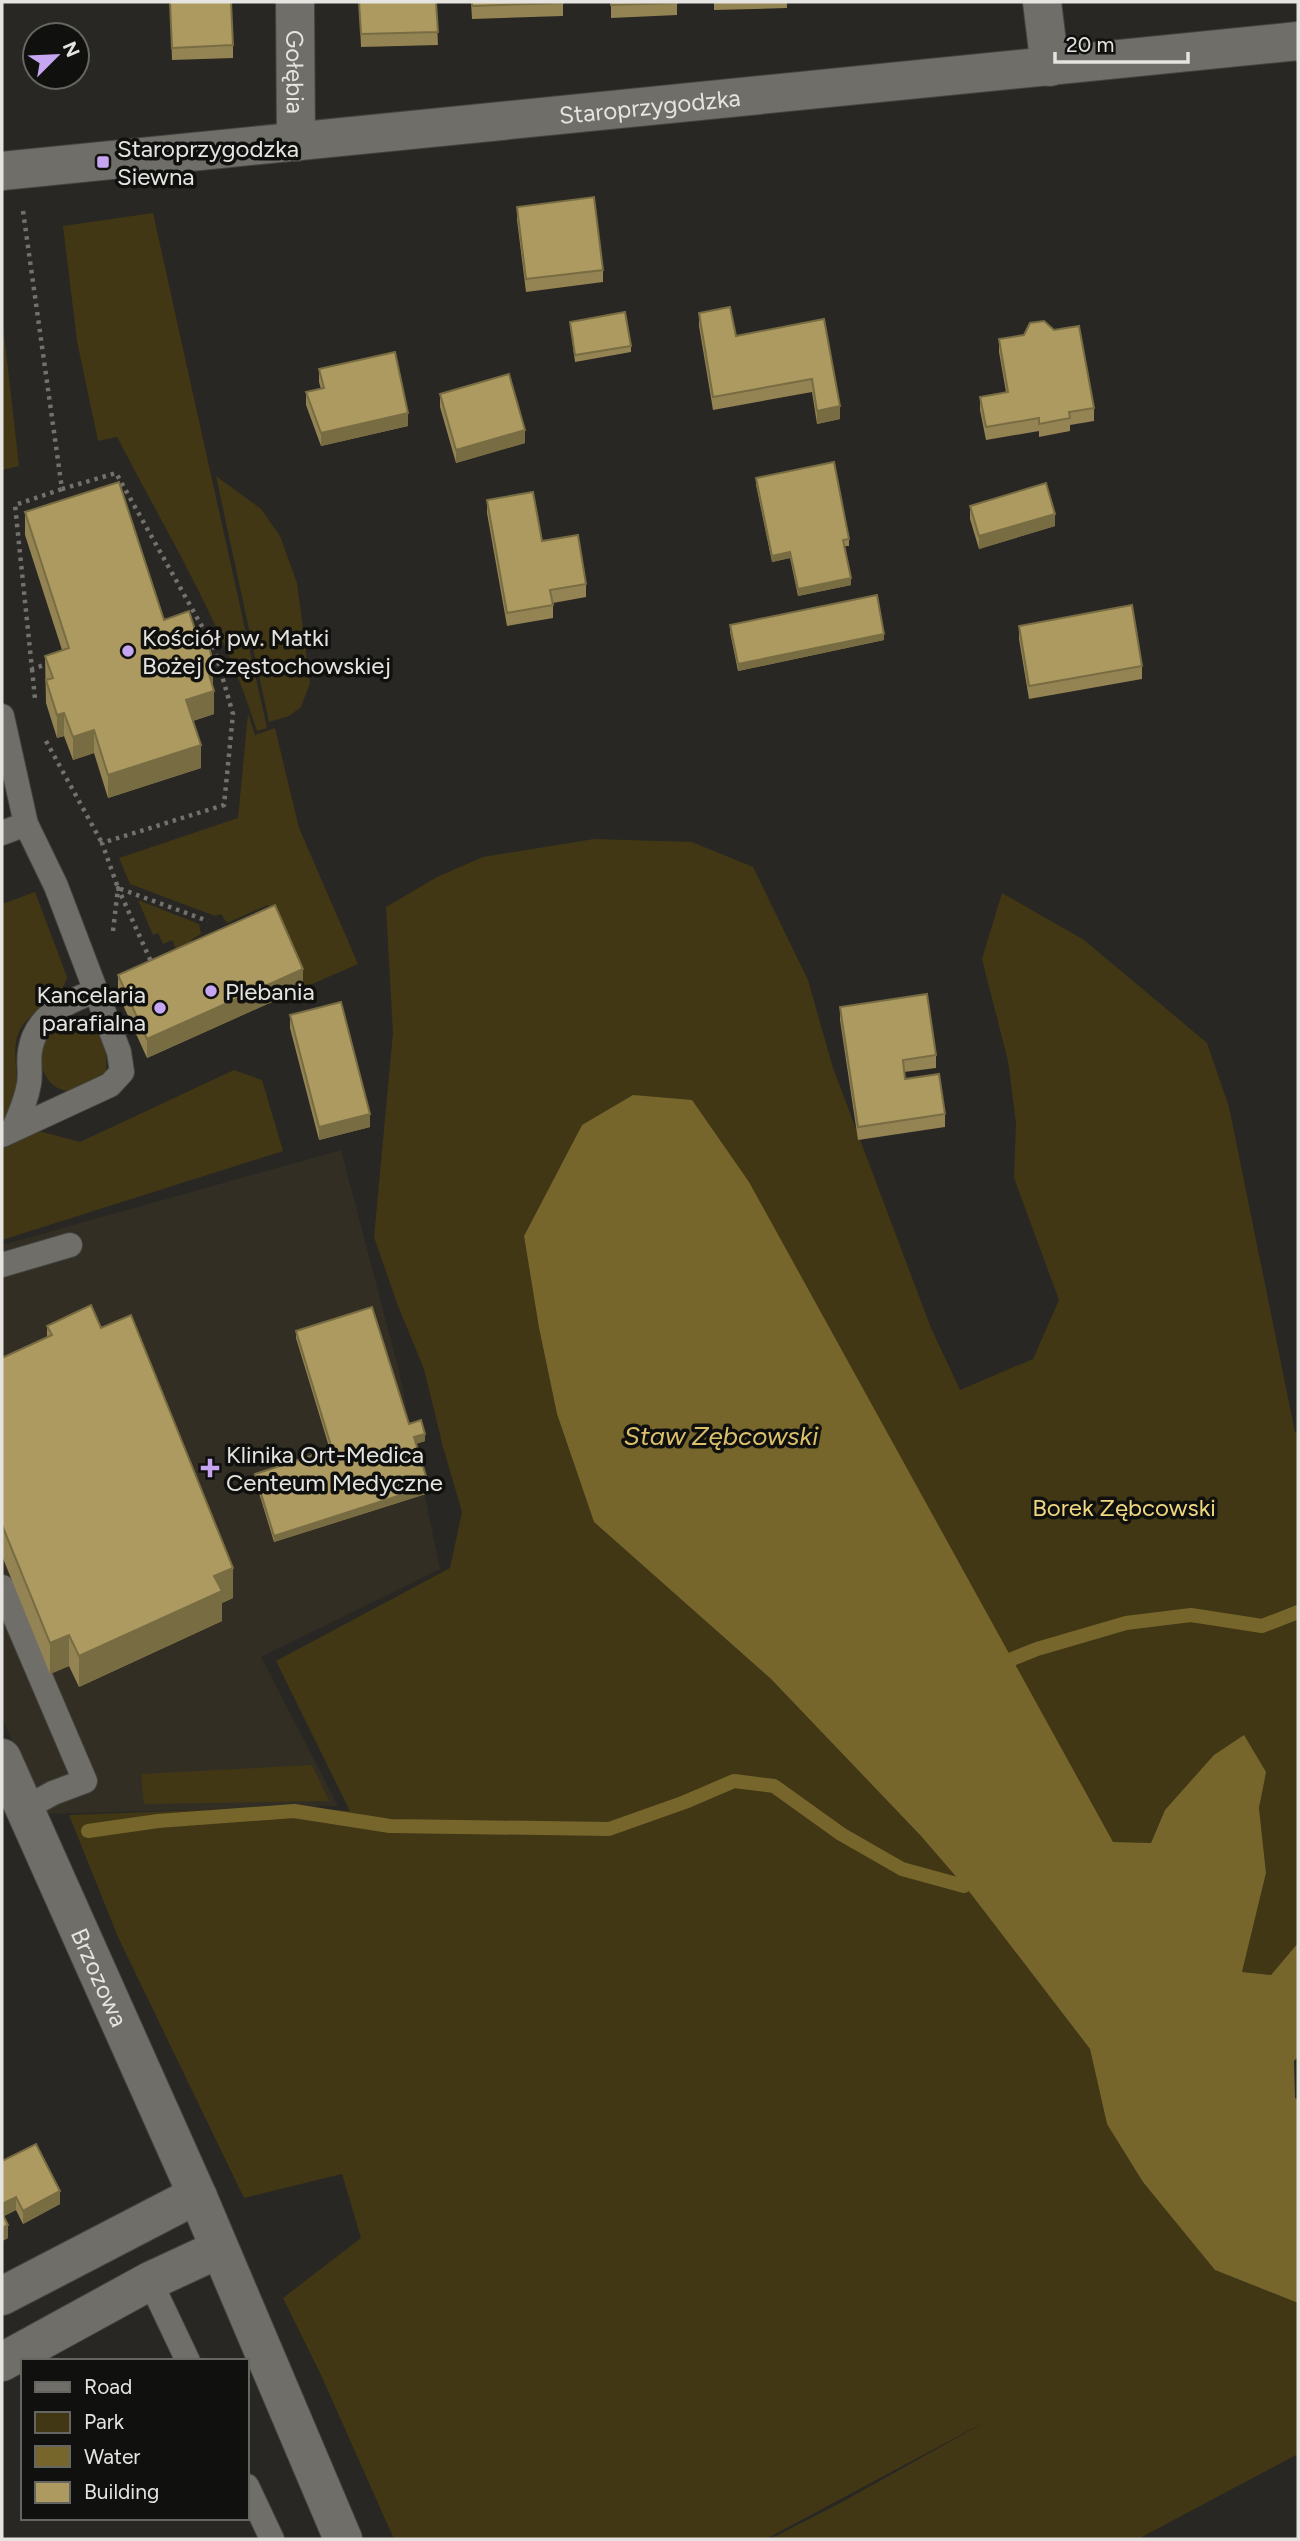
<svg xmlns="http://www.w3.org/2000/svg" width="1300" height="2541" font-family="Figtree,sans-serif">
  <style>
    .built { fill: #322e24 }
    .green { fill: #413715 }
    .water { fill: #77662c }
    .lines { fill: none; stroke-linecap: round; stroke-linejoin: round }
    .stream { stroke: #77662c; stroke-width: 14 }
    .lane-casing { stroke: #44433f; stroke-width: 26 }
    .street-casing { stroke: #44433f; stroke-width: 40 }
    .secondary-casing { stroke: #44433f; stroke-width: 40 }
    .path { stroke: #72716e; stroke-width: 4.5; stroke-dasharray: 3.5 5; stroke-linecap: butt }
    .lane { stroke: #6f6e69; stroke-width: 24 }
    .street { stroke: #6f6e69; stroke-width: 38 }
    .secondary { stroke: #6f6e69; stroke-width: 38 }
    .wall { fill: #948453 }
    .shaded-wall { fill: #786c43 }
    .building { fill: #ac9a60; stroke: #786c43; stroke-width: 2 }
    .poi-dot { fill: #c6a6f0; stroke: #10100e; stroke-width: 2.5 }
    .labels { text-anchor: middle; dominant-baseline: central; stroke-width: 7; stroke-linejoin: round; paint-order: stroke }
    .street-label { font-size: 24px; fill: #e5e4e1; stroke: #10100e }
    .poi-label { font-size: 24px; fill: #e5e4e1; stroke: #10100e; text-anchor: start }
    .park-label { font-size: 24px; fill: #efd67f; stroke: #10100e }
    .water-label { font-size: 26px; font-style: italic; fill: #dbc16b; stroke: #10100e }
  </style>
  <rect width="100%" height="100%" fill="#282723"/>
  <path class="built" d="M341,1150l57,217 42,202 -179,88 77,149 -294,8 -42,-96v-473z"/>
  <path class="green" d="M153,213l114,515 -10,3c-32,-103 -90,-198 -140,-294l-19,4 -21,-100 -14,-115z
    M2,316l17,150 -17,4z
    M216,476l45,33 19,27 17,47 13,100 -9,24 -12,9 -20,6z
    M248,714l7,21 20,-7 24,100 59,136 -55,24 -35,-83 -41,18 -6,-9 -6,2 -85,-32 -11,-26 119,-40z
    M594,839l98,3 61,25 55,113 25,88 98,260 29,62 73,-31 26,-59 -45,-122 2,-55 -8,-62 -26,-102 20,-66 82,47 123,103 22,64 66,325 3,2v509l-27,32 -29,-3 24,-99 -7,-65 6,-36 -100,38 -14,33 -38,-1 -531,-717 -58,111 15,92 18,86 37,108 177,157 150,157 50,58 119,155 17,75 108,146 83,33v151l-160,85h-368l72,-37 152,-85 -228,122h-372l-73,-164 -38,-77 78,-60 -19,-64 -98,24 -126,-261 -49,-122 217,-8 64,4 -74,-150 174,-93 12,-56 -19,-65 -19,-78 -26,-63 -24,-69 19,-204 -7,-126 51,-30 46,-20z
    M35,892l32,85c-6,25 -33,30 -46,51 -16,26 10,61 -19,93v-217z
    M138,900l61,24 2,10 -10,6 8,17 -16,8 -11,-25 -9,4 -5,-11 -5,2z
    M69,1019c33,3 39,21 37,52 -59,58 -84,-29 -53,-48 4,-3 12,-3 16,-4z
    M234,1070l28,10 21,71 -281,89v-94l33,-16 45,12z
    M312,1765l17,36 -185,3 -3,-30z"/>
  <path class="water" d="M633,1095l59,5 57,82 364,660 38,1 14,-33 49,-55 30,-20 22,37 -7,36 7,65 -24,99 29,3 27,-32v114l-4,4 1,37 3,2v203l-83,-33 -72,-88 -36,-58 -17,-75 -119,-155 -50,-58 -150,-157 -177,-157 -37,-108 -18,-86 -15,-92 58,-111z"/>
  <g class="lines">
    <path class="stream" d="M1012,1659l25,-10 89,-26 65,-8 71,11 36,-14
      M88,1831l70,-10 136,-10 96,15 219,3 76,-27 49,-21 40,5 67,48 61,35 62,17"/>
    <g class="lane-casing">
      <path id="lane" d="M2,716l24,108 30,62 63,166 3,20 -12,13 -108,50
        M2,833l24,-9
        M13,1130c7,-15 13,-29 16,-46 2,-11 -1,-22 1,-33 5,-34 35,-49 64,-59
        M2,1265l68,-20
        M2,1587l83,194 -32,12 -29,16
        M150,2281l38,80
        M247,2486l25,53"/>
    </g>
    <g class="street-casing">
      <g id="street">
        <path id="s1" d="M295,2l1,140"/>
        <path d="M1042,2l8,65"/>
        <path d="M2,2296l181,-94 15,-5"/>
        <path d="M2,2362l148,-81 69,-32"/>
      </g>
    </g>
    <g class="secondary-casing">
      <g id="secondary">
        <path id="s2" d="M2,171l1296,-130"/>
        <path id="s3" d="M2,1758l196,439 145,342"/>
      </g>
    </g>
    <path class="path" d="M23,211l39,278 54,-16 98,175 19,66 -9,91 -122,38 16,45 90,33
      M50,663l-18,6 -17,-164 47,-16
      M32,669l3,30
      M46,741l56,102
      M113,931l5,-43 35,78"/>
    <use href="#lane" class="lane"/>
    <use href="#street" class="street"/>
    <use href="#secondary" class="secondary"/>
  </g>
  <path class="wall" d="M170,2l63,43v13l-61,2z
    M359,2h77l2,43 -77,2z
    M471,2h92v14l-91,3z
    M611,2h66v13l-66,3z
    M714,2h73v6l-73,2z
    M517,207l86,63v12l-77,10 -9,-72z
    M699,313l37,23 88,-17 16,100 -23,5 -5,-32 -99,18 -14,-84z
    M570,322l61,24v6l-56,10z
    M999,339l95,69v13l-24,4v6l-31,6v-6l-53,9 -6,-30v-13l26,-5 -7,-40z
    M319,369l89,57 -87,20 -15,-41v-13l15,-3 -2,-7z
    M440,394l85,49 -69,20 -16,-56z
    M756,478l93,61v7h-4l6,39 -53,11 -8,-38 -18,4 -16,-77z
    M487,500l55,41 44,43v13l-33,6v15l-46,8 -20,-113z
    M970,506l85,20 -76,23 -9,-30z
    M25,512l139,108 49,65 -1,1 2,28 -21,7 8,47 -93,30 -14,-45 -21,7 -9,-24 -7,2 -11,-35 -1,-47 17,-6 -37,-115z
    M730,625l154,15 -146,31 -8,-39z
    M1019,626l123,40v13l-113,20 -10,-60z
    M118,975l185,13 -156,70 -29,-64z
    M840,1007l96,48v13l-32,4 1,7 40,35v13l-87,13 -18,-120z
    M290,1015l80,112 -51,13 -29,-112z
    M47,1326l54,2 132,270 -11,5v18l-143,66 -10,-21 -19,8 -48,-118v-198l45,-21z
    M296,1331l113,93 16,17 -9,3 13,49 -155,49 -19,-62v-6l75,-24 -34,-112z
    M2,2161l58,43 -37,20 -7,-14 -12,6 4,22 -6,3z"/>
  <path class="shaded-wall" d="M840,406v13l-23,5v-13z
    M408,413v13l-87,20v-13z
    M525,430v13l-69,20v-13z
    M1055,514v12l-76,23v-13z
    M790,552v6l-18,4v-6z
    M851,578v7l-53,11v-7z
    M884,634v6l-146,31v-7z
    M213,662v23l-7,3v-24z
    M214,691v23l-28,9v-23z
    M64,713v23l-7,2v-23z
    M94,730v23l-21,7v-23z
    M201,745v23l-93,30v-23z
    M303,969v19l-156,70v-19z
    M370,1114v13l-51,13v-13z
    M425,1434v7l-11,3v-7z
    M429,1486v7l-155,49v-6z
    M233,1568v30l-11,5v18l-143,66v-31l135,-80z
    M69,1635v31l-19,8v-31z
    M60,2191v13l-37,20v-13z
    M16,2197v13l-14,7v-13z
    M8,2225v13l-6,3v-13z"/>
  <path class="building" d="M170,2h61l2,43 -61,3z
    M359,2h77l2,30 -77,2z
    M472,2h91v1l-91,3z
    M611,2h66v1l-66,2z
    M594,197l9,73 -77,9 -9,-72z
    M730,307l6,29 88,-17 16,87 -23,5 -5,-32 -99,18 -14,-84z
    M625,312l6,34 -56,9 -5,-33z
    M1044,321l10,9 25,-4 15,82 -25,4 1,6 -31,6v-6l-53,9 -6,-30 28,-5 -9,-53 25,-4 6,-12z
    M395,352l13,61 -87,20 -15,-41 18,-4 -5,-19z
    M509,374l16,56 -69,20 -16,-56z
    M834,462l15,77 -6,1 8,38 -53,11 -8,-37 -18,4 -16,-78z
    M119,482l45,138 25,-9 10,31 8,-3 6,23 -7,2 8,27 -28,9 15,45 -93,30 -14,-45 -21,7 -9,-24 -7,2 -11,-35 7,-2 -8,-22 24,-8 -44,-136z
    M1046,483l9,31 -76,22 -9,-30z
    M533,492l9,49 36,-6 8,49 -36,6 3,15 -46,8 -20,-113z
    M877,595l7,39 -146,30 -8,-39z
    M1132,605l10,61 -113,20 -10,-60z
    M275,905l28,64 -156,70 -29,-64z
    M927,994l9,61 -33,5 2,19 34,-5 6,40 -87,13 -18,-120z
    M341,1002l29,112 -51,13 -29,-112z
    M91,1305l10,23 30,-13 102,253 -19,8 8,15 -143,65 -10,-21 -19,8 -48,-118v-167l50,-23 -5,-9z
    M372,1307l37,117 12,-4 4,14 -11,3 15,49 -155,50 -19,-62 77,-25 -36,-118z
    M36,2144l24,47 -37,20 -7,-14 -14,7v-43z
    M2,2213l6,12 -6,3z"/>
  <g class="poi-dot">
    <rect x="96" y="155" width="14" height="14" rx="3.5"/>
    <circle cx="128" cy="651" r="7"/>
    <circle cx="211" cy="991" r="7"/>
    <circle cx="160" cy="1008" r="7"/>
    <path d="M206.5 1457.5h7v7h7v7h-7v7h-7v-7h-7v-7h7z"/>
  </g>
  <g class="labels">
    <g class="street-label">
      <text stroke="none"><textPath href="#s1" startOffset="70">Gołębia</textPath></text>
      <text stroke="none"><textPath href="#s2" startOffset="651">Staroprzygodzka</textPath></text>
      <text stroke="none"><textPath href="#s3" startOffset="240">Brzozowa</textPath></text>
    </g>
    <g class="poi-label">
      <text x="117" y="148">Staroprzygodzka<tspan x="117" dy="28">Siewna</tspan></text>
      <text x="142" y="637">Kościół pw. Matki<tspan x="142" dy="28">Bożej Częstochowskiej</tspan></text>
      <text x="225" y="991">Plebania</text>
      <text x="146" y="994" text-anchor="end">Kancelaria<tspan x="146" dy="28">parafialna</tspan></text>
      <text x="226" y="1454">Klinika Ort-Medica<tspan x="226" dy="28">Centeum Medyczne</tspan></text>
    </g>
    <g class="park-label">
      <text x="1124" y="1507">Borek Zębcowski</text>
    </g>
    <g class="water-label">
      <text x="721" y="1436">Staw Zębcowski</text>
    </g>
  </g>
  <rect width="1300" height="2541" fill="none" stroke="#e5e4e1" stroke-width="7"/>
  <rect x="21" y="2359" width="228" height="161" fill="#10100e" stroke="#656562" stroke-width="2"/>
  <rect x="35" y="2382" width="35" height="10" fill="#6f6e69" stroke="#656562" stroke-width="2"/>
  <text x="84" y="2394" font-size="21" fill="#e5e4e1">Road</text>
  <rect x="35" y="2412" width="35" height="21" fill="#413715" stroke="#656562" stroke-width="2"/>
  <text x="84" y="2429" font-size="21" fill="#e5e4e1">Park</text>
  <rect x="35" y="2446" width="35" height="21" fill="#77662c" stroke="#656562" stroke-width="2"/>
  <text x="84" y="2464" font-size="21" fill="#e5e4e1">Water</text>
  <rect x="35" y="2482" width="35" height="21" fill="#ac9a60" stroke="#656562" stroke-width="2"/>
  <text x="84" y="2499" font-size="21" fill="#e5e4e1">Building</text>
  <g transform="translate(56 56) rotate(66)"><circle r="33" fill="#10100e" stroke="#656562" stroke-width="2"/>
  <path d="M0-5L12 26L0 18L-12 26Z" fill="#c6a6f0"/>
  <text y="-10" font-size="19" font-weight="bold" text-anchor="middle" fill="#e5e4e1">N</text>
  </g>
  <path d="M1055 52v10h133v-10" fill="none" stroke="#e5e4e1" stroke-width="3.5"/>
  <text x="1066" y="52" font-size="21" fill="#e5e4e1" stroke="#10100e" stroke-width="5" paint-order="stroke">20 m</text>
</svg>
